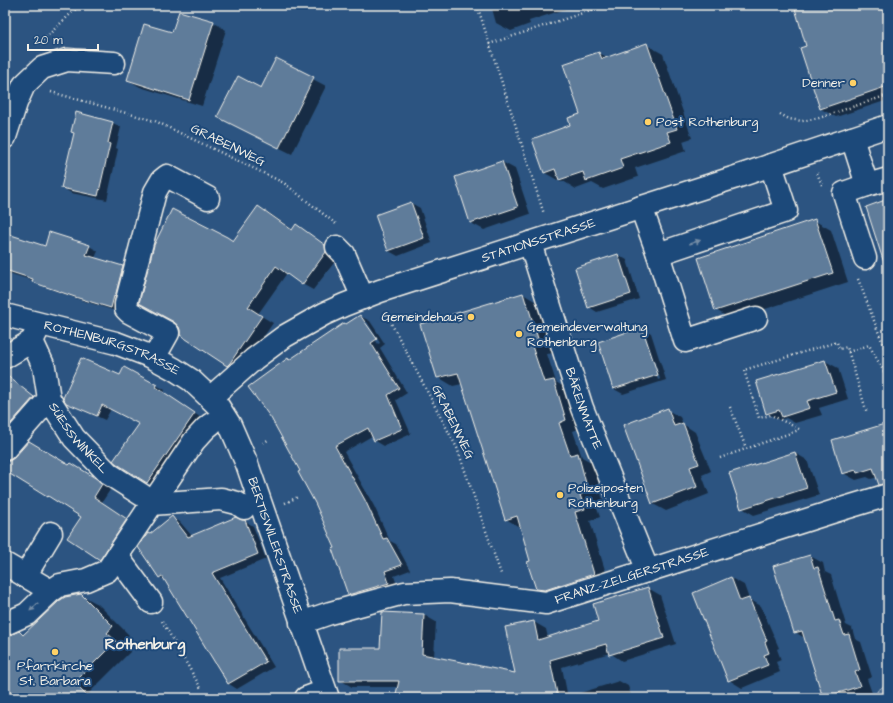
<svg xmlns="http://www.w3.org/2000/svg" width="893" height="703" font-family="'Architects Daughter',sans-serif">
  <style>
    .green { fill: #496b90; stroke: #9eaebc }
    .shadow { fill: #0007; fill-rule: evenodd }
    .building { fill: #5e7b9a; stroke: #f4f1e8 }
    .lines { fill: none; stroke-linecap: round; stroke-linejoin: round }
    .minor-casing { stroke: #f4f1e8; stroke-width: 25 }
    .major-casing { stroke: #f4f1e8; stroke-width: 25 }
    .path { stroke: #f4f1e8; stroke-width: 2.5; stroke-dasharray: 1 3; stroke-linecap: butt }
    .minor { stroke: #1f4a7a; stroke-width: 22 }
    .major { stroke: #1f4a7a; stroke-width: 22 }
    .oneway { fill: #748da6 }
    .poi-dot { fill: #ffd166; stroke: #1f4a7a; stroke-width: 1.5 }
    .labels { text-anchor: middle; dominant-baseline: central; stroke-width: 4; stroke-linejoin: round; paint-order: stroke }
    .poi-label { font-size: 13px; fill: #f4f1e8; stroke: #1f4a7a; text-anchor: start }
    .street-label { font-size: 13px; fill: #f4f1e8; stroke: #1f4a7a }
    .quarter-label { font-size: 15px; font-weight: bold; fill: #f4f1e8; stroke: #1f4a7a }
  </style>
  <rect width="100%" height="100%" fill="#2c5481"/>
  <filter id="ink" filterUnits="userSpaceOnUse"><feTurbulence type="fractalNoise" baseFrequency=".025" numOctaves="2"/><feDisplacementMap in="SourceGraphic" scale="8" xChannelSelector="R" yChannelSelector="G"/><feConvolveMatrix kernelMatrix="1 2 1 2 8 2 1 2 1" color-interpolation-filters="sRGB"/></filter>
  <g filter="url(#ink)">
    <path class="green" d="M888,683v15h-10l-1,-7z"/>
    <path class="shadow" d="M491,5h87l-49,16 1,3 -19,7 -15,-8z
      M795,5h93v95l-52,17 -15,-8 -20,-60 7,-2z
      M213,22l13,8 -24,76 -62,-19 -12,-7 45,-46z
      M647,45l16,9 29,84 -9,3 3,10 -51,17 3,9 -35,12 -11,-6 -16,6 -13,-8 -2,1 -16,-9 27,-47 9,-11 18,-62 10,5z
      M277,60l49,26 -34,68 -61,-30 31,-35z
      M113,123l8,4 -5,21 2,1 -11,51 -36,-7 -8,-5z
      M502,162l13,7 15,45 -46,16 -13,-7 -15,-45z
      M888,200v71l-21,-64z
      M411,203l9,5 12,35 -34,13 -9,-5 -13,-36z
      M258,207l11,6 24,17 3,-5 11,7 29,21 1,6 -24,31 -11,-6 -15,-11 -29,41 15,9 -32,47 -2,2 -12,-6 6,-124z
      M815,221l16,9 17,52 -116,38 -16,-10z
      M5,234l40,13 44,-1 9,5 -3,7 28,9 8,5 -12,40 -35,-11 -42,-15 -8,-4v-1l-29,-9z
      M618,255l9,5 12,39 -42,13 -8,-5z
      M523,294l15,9 17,50 -8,1 9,28 13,8 12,38 -8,3 9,26 11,6 10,37 -8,3 5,14 -10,4 19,62 -57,14 -15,-9 -6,-27 -10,-33 -15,-9 -44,-135 -9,2 -15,-9z
      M360,316l10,5 15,23 -5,4 27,45 -11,7 15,34 -27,12 -10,-6 -2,-4 -28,16 30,54 16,35 6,3 14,26 -16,6 4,12 -40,12 -9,-6 -13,-45 -34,-78 -14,-112 2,1zM364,322h3l13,21 -2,1z
      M642,328l9,5 15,47 -43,14 -9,-5 -15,-47zM643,334h2l15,45 -2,1z
      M825,361l13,7 10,31 -29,9 3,7 -27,8 -9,-5 -7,2 -12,-7 -10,-31z
      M125,368l40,22 -1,3 39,26 -48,68 -8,-5 -7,-58 -29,-15 -6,11 -29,-13 -9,-5 54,-26z
      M7,377l8,5 27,21 -37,41v-65z
      M667,410l13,7 3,7 12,8 16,39 -9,4 7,19 -43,17 -13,-7 -29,-78z
      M888,424v50l-17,5 -4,-2 -11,3 -13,-7z
      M795,453l12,7 12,35 -65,20 -12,-7z
      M5,462l65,5 9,2 26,16 5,5 -8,12 33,22 -27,40 -8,-5 -17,-43 -78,-46z
      M172,517l8,5 12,14 53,-15 8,5 13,33 -46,19 54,89 -37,22 -8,-5 -63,-103 -6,-4 -10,-42z
      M810,556l13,7 2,9 6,3 15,50 6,3 3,11 6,3 11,35 -5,2 5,14 -15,5h-31l-2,-1 -18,-58 -11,-7z
      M731,578l13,7 5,14 12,7 18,42 -2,1 4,11 -5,2 4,10 -38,16 -13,-8z
      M648,588l12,7 16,49 -54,17 -12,-8 -48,14 6,31h-172l2,-11h-46l-12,-7 84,-65 12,7 -2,35 83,17 17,-52 12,7 2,9 52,-16z
      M81,595l17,9 31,31 -7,7 9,9 -42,42 6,5h-90v-59l14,-7 6,3z
      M619,681l9,5 4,12h-54l-1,-4z"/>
    <path class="building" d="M794,5h94v81l-68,23 -20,-61 6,-2z
      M179,11l35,10 -25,79 -62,-20 17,-56 28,8z
      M647,43l30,86 -10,3 4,10 -51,17 3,9 -37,13 -3,-9 -24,8 -4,-11 -11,4 -12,-34 38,-14 -2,-7 12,-4 -17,-50 36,-12 3,7z
      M276,58l38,19 -35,71 -62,-31 21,-41 23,12z
      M76,112l37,10 -5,21 2,1 -12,52 -37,-8 13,-55 -3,-1z
      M502,161l16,46 -48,16 -15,-46z
      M888,199v64h-4l-18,-56z
      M411,202l13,36 -36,13 -13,-36z
      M258,206l34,24 4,-6 29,21 1,7 -24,33 -26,-19 -28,41 14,9 -32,47 -3,3 -47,-31v-5l-1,-3 -5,-5 -35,-19 15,-58 18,-36 55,28 6,4z
      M815,219l18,54 -118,38 -17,-53z
      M49,232l41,13 -4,10 37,11 -8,31 -1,-1 -3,12 -36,-11 -43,-15 1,-3 -28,-9v-37l40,13z
      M618,254l13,40 -43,14 -13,-40z
      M523,293l3,10h1l13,42 -8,1 12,36 10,-2 12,40 -7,3 11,32 8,-2 10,38 -8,4 5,14 -10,3 19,62 -49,16 -9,-1 -9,-27 3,-1 -13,-45 -12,4 -47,-147 -21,5 -17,-54z
      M360,315l17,24 -6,4 28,45 -11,7 14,34 -28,12 -6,-13 -33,18 30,54 18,39 4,-1 15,27 -17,6 4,12 -41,12 -16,-46 3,-1 -20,-45 -17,-31 2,-1 -29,-53 -23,-31 40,-29 1,2 55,-37 2,1z
      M642,327l16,48 -45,14 -15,-47z
      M81,358l39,17 4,-8 33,18 -1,2 39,26 -48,70 -30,-19 -4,-3 26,-37 -37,-19 -5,11 -31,-13 -3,-5z
      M825,360l11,32 -29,9 3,7 -28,9 -3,-7 -13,4 -10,-33z
      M5,374l29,23 -29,33z
      M668,408l6,18 9,-3 16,41 -9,3 7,20 -45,17 -29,-79z
      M888,423v60l-9,2 -6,-17 -16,5 -1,-3 -14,4 -10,-34z
      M29,441l40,24 2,-2 26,16 5,5 -8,13 33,22 -27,41 -33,-22 14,-21 -33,-21 -1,1 -42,-26v-10h4l5,-3z
      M795,452l12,36 -66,21 -12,-36z
      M172,516l16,21 48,-20 6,3h3l13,34 -46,19 54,89 -38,22 -66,-108 -3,2 -21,-31 10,-14 2,1z
      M810,555l4,13 4,-1 17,54 4,-1 5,15 5,-1 11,36 -5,2 5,14 -37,12 -21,-67 -8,2 -21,-67z
      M731,577l9,24 9,-3 18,43 -2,1 4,11 -5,2 4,10 -40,16 -35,-88z
      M648,587l16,51 -55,17 -3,-11 -56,16 8,38h-163l4,-17h-60v-33h41l2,-36 42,2 -2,40 93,19 -10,-46 29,-6 4,19 60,-19 -5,-17z
      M81,594l32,32 -6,7 9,8 -42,42 15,15h-84v-60l2,-2 12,-5 4,4 36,-34 6,-4z"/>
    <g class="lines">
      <g class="minor-casing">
        <g id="minor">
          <path d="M5,137l11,-34 8,-18 18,-17 25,-8 47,3"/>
          <path d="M852,138l15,47 21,-6"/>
          <path d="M641,207l17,47 27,87 71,-23"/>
          <path id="s1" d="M530,243l52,165 66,163"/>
          <path d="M337,247l7,7 19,44"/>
          <path d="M658,254l128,-43 -15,-46"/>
          <path d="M865,258l-21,-65 23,-8"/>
          <path id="s2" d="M32,341l12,26 5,32 25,39 35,36 33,21"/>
          <path d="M5,357l27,-16 7,-14"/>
          <path d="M154,358l14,-25 -39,-21 -3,-3v-5l29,-112 7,-12 5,-4 41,22"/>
          <path id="s3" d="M210,398l44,-39 31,-23 39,-22 20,-9 36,-14 356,-114 152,-51"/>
          <path d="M5,449l44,-50"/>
          <path d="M151,504l70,-5 16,4 7,5"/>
          <path d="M117,556l34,46"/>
          <path d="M5,564l46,27"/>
          <path d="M25,576l26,-43"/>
          <path id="s4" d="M301,623l29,-10 74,-20 46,-2 96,12 289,-92 53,-16"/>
          <path d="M5,624l22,-10 24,-23 9,-6 26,-5 21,-9 87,-130 12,-13 5,-4"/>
          <path d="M306,698l19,-7"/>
        </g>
      </g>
      <g class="major-casing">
        <g id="major">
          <path id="s5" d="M5,315l111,28 34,13 24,13 17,11 19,18 8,8 12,19 17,39 81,234"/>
        </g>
      </g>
      <path class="path" d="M477,5l67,209
        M41,44l1,-3 38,-36
        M489,44l118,-39
        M51,92l104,29 129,62 52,41
        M780,114l9,5 13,2 17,-3 69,-23
        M817,173l5,12
        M858,279l30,78
        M387,313l3,8 67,127 44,126
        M848,352l21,-7 19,34
        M730,407l16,41
        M799,429l-28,-14 -12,3 -15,-48 93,-28 2,7 8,-2 20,66
        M263,443l5,-3
        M720,458l79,-28
        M285,503l13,-6
        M162,621l40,69"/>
      <use href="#minor" class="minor"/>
      <use href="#major" class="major"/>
    </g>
    <defs><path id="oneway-solid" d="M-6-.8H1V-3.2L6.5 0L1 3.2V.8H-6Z"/></defs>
    <g class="oneway">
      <use href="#oneway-solid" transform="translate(695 242) rotate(-19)"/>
      <use href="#oneway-solid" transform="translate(34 607) rotate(135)"/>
    </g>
  </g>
  <g class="poi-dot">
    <circle cx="853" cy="83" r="4"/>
    <circle cx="648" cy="122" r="4"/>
    <circle cx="471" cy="317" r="4"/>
    <circle cx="519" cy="334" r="4"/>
    <circle cx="560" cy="495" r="4"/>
    <circle cx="55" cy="652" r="4"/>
  </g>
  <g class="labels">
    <g class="poi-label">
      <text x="845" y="83" text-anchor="end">Denner</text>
      <text x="656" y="122">Post Rothenburg</text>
      <text x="463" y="317" text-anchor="end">Gemeindehaus</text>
      <text x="527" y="327">Gemeindeverwaltung<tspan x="527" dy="15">Rothenburg</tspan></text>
      <text x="568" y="488">Polizeiposten<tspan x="568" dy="15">Rothenburg</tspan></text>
      <text x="55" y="666" text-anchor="middle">Pfarrkirche<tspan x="55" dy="15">St. Barbara</tspan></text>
    </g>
    <g class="street-label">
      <text transform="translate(228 145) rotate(26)">GRABENWEG</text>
      <text stroke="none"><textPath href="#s3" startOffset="369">STATIONSSTRASSE</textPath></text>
      <text stroke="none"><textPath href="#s5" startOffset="112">ROTHENBURGSTRASSE</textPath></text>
      <text stroke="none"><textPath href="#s1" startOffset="174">BÄRENMATTE</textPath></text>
      <text transform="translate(453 422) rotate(64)">GRABENWEG</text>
      <text stroke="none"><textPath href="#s2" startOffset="110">SÜESSWINKEL</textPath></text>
      <text stroke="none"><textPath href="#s5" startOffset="387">BERTISWILERSTRASSE</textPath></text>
      <text stroke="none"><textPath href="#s4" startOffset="340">FRANZ-ZELGERSTRASSE</textPath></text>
    </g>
    <g class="quarter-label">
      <text x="145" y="644">Rothenburg</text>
    </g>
  </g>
  <rect width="893" height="703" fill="none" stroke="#1f4a7a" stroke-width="20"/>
  <rect x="10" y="10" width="873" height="683" fill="none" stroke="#f4f1e8" stroke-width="1.5" filter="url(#ink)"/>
  <path d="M28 44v6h70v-6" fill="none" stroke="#f4f1e8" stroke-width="2"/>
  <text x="34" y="44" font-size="12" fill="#f4f1e8" stroke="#1f4a7a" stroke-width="3" paint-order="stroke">20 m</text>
</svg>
